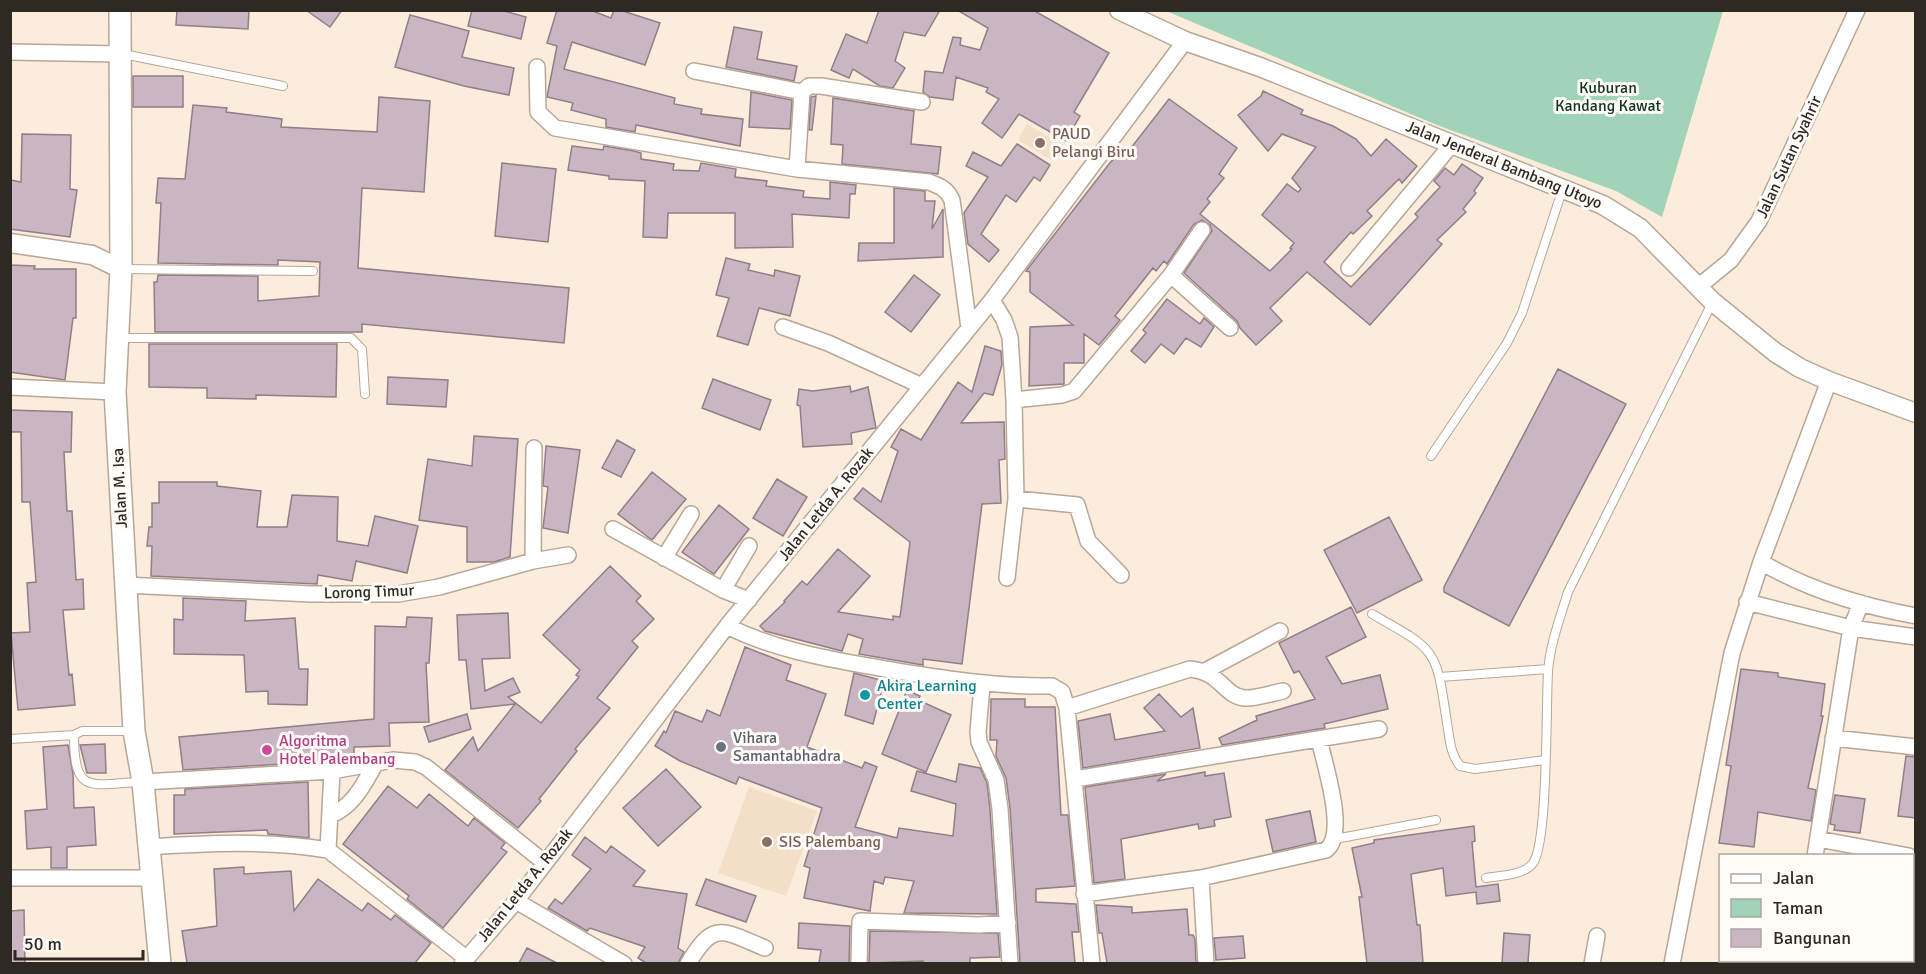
<svg xmlns="http://www.w3.org/2000/svg" width="1926" height="974" font-family="Signika,sans-serif">
  <style>
    .built { fill: #f3dec8 }
    .green { fill: #a0d3b7 }
    .building { fill: #cab6c2; stroke: #917e89; stroke-width: 1.5 }
    .lines { fill: none; stroke-linecap: round; stroke-linejoin: round }
    .service-casing { stroke: #b6a797; stroke-width: 10 }
    .minor-casing { stroke: #b6a797; stroke-width: 18 }
    .tertiary-casing { stroke: #b6a797; stroke-width: 21 }
    .secondary-casing { stroke: #b6a797; stroke-width: 24 }
    .service { stroke: #fff; stroke-width: 8 }
    .minor { stroke: #fff; stroke-width: 15 }
    .tertiary { stroke: #fff; stroke-width: 18 }
    .secondary { stroke: #fff; stroke-width: 21 }
    .education-dot { fill: #8d6e63; stroke: #fffcf8; stroke-width: 2 }
    .culture-dot { fill: #0f9aa8; stroke: #fffcf8; stroke-width: 2 }
    .worship-dot { fill: #6b7280; stroke: #fffcf8; stroke-width: 2 }
    .hotel-dot { fill: #d1479c; stroke: #fffcf8; stroke-width: 2 }
    .labels { text-anchor: middle; dominant-baseline: central; stroke-width: 6; stroke-linejoin: round; paint-order: stroke }
    .park-label { font-size: 16px; fill: #103322; stroke: #fffcf8 }
    .education-label { font-size: 16px; fill: #785e54; stroke: #fffcf8; text-anchor: start }
    .street-label { font-size: 16px; fill: #2e2922; stroke: #fffcf8 }
    .culture-label { font-size: 16px; fill: #0d838f; stroke: #fffcf8; text-anchor: start }
    .worship-label { font-size: 16px; fill: #5b616d; stroke: #fffcf8; text-anchor: start }
    .hotel-label { font-size: 16px; fill: #b23c85; stroke: #fffcf8; text-anchor: start }
  </style>
  <rect width="100%" height="100%" fill="#fcecdb"/>
  <path class="built" d="M1027,124l36,21 -10,16 -35,-21z
    M749,787l68,24 -31,85 -68,-23z"/>
  <path class="green" d="M1166,11h557l-61,206 -46,-26 -179,-66z"/>
  <path class="building" d="M177,10h72l-1,19 -72,-4z
    M306,10h36l-12,17z
    M472,10h29l25,7 -5,22 -53,-13z
    M557,10h33l21,8 3,-8h6l40,13 -15,42 -73,-23 -8,27 111,29 -1,6 28,5 -1,5 42,5 -3,27 -104,-21 -1,7 -29,-5v-8l-35,-9 2,-7 -26,-6 10,-51 -10,-3z
    M879,10h61l-15,26 -21,-4 -9,29 10,7 -12,20 -13,-2 -27,-17 -4,9 -18,-8 15,-36 21,9z
    M957,10h76l76,43 -35,59 6,4 -14,25 -47,-27 -17,24 -20,-15 17,-24 -13,-7 2,-4 -32,-11 -3,23 -23,-3 -7,-5 2,-21 18,2 10,-36 8,1 -1,7 20,5 8,-22z
    M410,15l59,16 -7,26 52,11 -5,27 -45,-9 -69,-19z
    M734,27l28,5 -5,27 40,7 -3,15 -68,-14z
    M133,76h50v31h-50z
    M1263,91l40,19 -2,4 32,12 23,13 15,17 15,-17 31,27 -15,17 -3,-4 -32,32 5,5 -19,18 -2,-2 -27,30 27,25 67,-70 -3,-3 25,-27 -6,-6 11,-13 9,7 8,-11 21,14 -9,13 2,2 -13,16 3,3 -29,28 5,4 -72,81 -63,-53 -37,36 12,13 -26,24 -16,-17 -3,-7 -53,-48 28,-42 -2,-6 -8,-5 -8,4 -27,40 -3,-3 -8,10 -3,-3 -38,48 5,4 -21,25 -15,-11v29h-20v21l-35,2 1,-59 43,-2 -43,-33v-20l-4,-1 83,-107 10,-11 5,4 45,-58 68,49 -18,26 5,4 -17,21 3,3 -10,12 70,57 22,-22 -2,-1 4,-5 -32,-28 25,-31 11,8 3,-3 -9,-11 24,-31 -34,-13 -14,17 -30,-36 23,-19z
    M751,92l41,8 -2,29 -41,-2z
    M816,96l-4,34h-3l2,-33z
    M379,97l51,4 -6,91 -62,-4 -4,80 211,20 -5,55 -202,-19v8h-207l-1,-50h3l1,-7 100,1v25l61,-5 1,-34 -42,-2v5l-120,-2 3,-60h-5l2,-25 27,1 8,-74 34,3 -1,4 56,7 -1,8 96,5z
    M833,98l81,13 -3,33 30,3 -3,27 -96,-10 1,-19 -12,-1z
    M22,134l49,1 -1,54 7,1 -7,47 -60,-8v-49l11,2z
    M1017,144l33,21 -10,16 -6,-4 -18,25 -10,-7 -25,39 18,16 -10,12 -21,-18 -4,-31 24,-36 -22,-11 7,-14 28,14z
    M572,146l31,4 1,-4 30,5 7,2v6l33,5 -1,6 26,1 2,-8 35,6 -1,8 32,4 -1,5 38,5 -1,6 27,2v-17l26,3 -1,9h-5l-1,24 -57,-4 1,33 -58,1v-35h-67l-1,25 -24,-1 2,-56 -36,-2v-3l-41,-6z
    M502,163l54,6 -8,73 -53,-6z
    M894,188l31,3v10h10l-3,28 11,-20v48l-85,4 1,-18h35z
    M726,258l24,6 -2,6 26,6 1,-6 25,6 -10,40 -31,-8 -11,37 -31,-9 12,-38 -13,-3z
    M10,265l25,1 -1,3h42v49h-3l-8,62 -55,-8z
    M914,275l26,20 -29,37 -26,-20z
    M1167,299l33,25 4,-6 10,9 -13,20 -15,-9 -12,16 -13,-10 -16,19 -14,-12 15,-18 -3,-3z
    M149,344h188l-1,53 -80,-2v4l-49,-1v-10l-58,-1z
    M985,346l16,5 1,14 -9,30 -9,-2 -23,30 43,-1 1,37 -6,1 2,43 -19,1 -20,160 -39,-5v6l-64,-11 4,-15 -15,-5 -6,17 -77,-20 -5,-5 25,-24 -1,-1 18,-20 5,4 31,-36 32,27 -32,36 55,8v-4l7,1 10,-75 -56,-43 9,-11 18,14 17,-51 -7,-4 10,-18 20,11 37,-58 14,10z
    M1558,369l68,35 -117,222 -65,-34v-5z
    M388,377l60,3 -2,27 -59,-3z
    M713,379l58,21 -11,30 -58,-22z
    M850,386l1,6 17,-5 8,41 -25,5 1,11 -49,3 -3,-41 -3,-1 2,-16 14,2z
    M10,410l62,2 -1,40h-7l3,59h5l4,69 7,-1 1,30 -21,1 6,65 3,-1 3,31 -57,5 -7,-77 19,-1 -3,-49 9,-1 -6,-80h-8l-1,-70h-11z
    M474,436l44,3 -8,118 -16,5h-27v-35l-48,-7 9,-61 44,7z
    M617,440l18,10 -14,27 -19,-9z
    M546,446l34,4 -12,83 -25,-5 5,-41 -5,-1z
    M652,472l34,27 -34,41 -34,-26z
    M777,479l30,18 -24,39 -30,-18z
    M159,482h58v4l44,5 -4,36h30l5,-32 46,2 -1,44 31,5 7,-30 43,10 -11,47 -51,-12 -4,20 -34,-6 -1,9 -166,-8 1,-30h-5l2,-19h3v-24h7z
    M719,505l30,24 -35,45 -32,-22z
    M1389,517l33,63 -65,33 -33,-63z
    M610,566l31,30 -5,5 18,18 -22,22 6,6 -41,51 13,10 -35,41 2,2 -38,48 2,2 -23,27 -73,-58 28,-33 5,14 37,-47 -44,5 -5,-49h-7l-2,-45 51,-2 2,45 -28,1 3,32 28,-13 7,14 -12,5 33,26 38,-46 -3,-2 4,-5 -37,-35z
    M183,598l63,3 -1,20 50,-3 4,51h9l-1,36 -39,-1v-13l-22,1 -2,-37 -70,-1v-35l9,1z
    M1351,607l15,30 -40,20 16,27 38,-9 8,34 -64,15 1,4 -103,17 -3,-7 38,-18 -1,-4 59,-17 -16,-28 -5,2 -15,-30z
    M407,617l25,1 -3,45h-3l3,59 -40,1 1,23 -36,1v10l-23,4 -148,9 -4,-33 195,-18 1,-93 31,1z
    M745,647l46,18 -5,15 40,14 -19,53 55,21 3,-6 12,5 -22,60 42,11 2,-10 54,8 3,-32 -45,-13 6,-20 39,11 3,-18 21,4 7,15 3,27 7,104 -93,-1 10,-32 -29,-4 -2,7 -9,-3 -4,30 -66,-13 6,-30 -6,-2 18,-58 -83,-31 -3,7 -56,-23 -25,-15 9,-15 2,2 9,-22 27,11 5,-12 13,6z
    M1741,669l37,4v4l47,7 -4,32h2l-15,72 8,2 -5,31 -53,-9 -4,35 -35,-4 12,-77 -5,-1z
    M854,673l30,8 -11,43 -28,-9z
    M907,690l13,6 -2,4 33,15 -25,57 -44,-18z
    M1159,694l22,23 12,-9 7,40 -117,20 -5,-47 32,-7 5,26 50,-9 -21,-23z
    M991,699h34v8h30l6,108h7l7,71 -39,3v13l40,2 3,28h-7l3,31h-55l-10,-155 -4,-30 -10,-22 1,-16h-7z
    M467,714l4,15 -42,13 -5,-15z
    M105,744l1,29h-19l-7,-28z
    M68,745l5,29 1,34 20,-1 2,38 -29,2v21h-16v-21l-24,2 -2,-38 22,-2 -4,-62z
    M1906,756l10,1v61l-18,-2z
    M666,769l35,38 -43,39 -35,-38z
    M1205,772v4l19,-3 7,44 -17,3 1,6 -16,3 -1,-5 -77,15 4,40 -31,4 -9,-96 81,-13 -9,7z
    M308,782l1,56 -41,-4 -1,-4 -93,4v-39h11v-6z
    M388,786l29,22 12,-14 39,32 6,-8 31,25 -4,5 6,4 -64,76 -36,-29 2,-3 -66,-52z
    M1835,795l30,4 -5,34 -26,-3 1,-5 -5,-1z
    M1310,811l6,31 -43,10 -7,-32z
    M1474,826l1,15 -3,1 4,45 22,-3 2,17 -23,3 -1,-12 -30,4 -3,-28 -32,6 6,51h3l3,38h-56l-8,-66h3l-10,-49 22,-5v-3z
    M585,837l21,16 5,-7 34,25 -12,15 54,8 -9,54 6,4 -6,11h-32l-8,-5 7,-11 -55,-19 -3,3 -39,-23 7,-9 7,5 29,-35 -19,-14z
    M244,867v7l47,-3 3,40 24,-32 44,32 6,-8 23,17 4,-5 36,28 -16,20h-228l-5,-32 35,-5 -3,-57z
    M706,879l50,17 -10,26 -50,-17z
    M1096,905l36,2v6l55,-4 2,26h4l2,4 1,24h-89l-5,-30h-3z
    M24,910l1,53h-15v-52z
    M799,923l51,3 -1,37h-30l2,-13 -23,-2z
    M870,931l128,2 2,24 -30,1v5h-47v-2l-54,2z
    M1504,933l26,2 -2,28h-26z
    M1243,936l2,22 -29,2 -2,-22z
    M527,948l30,15h-38z"/>
  <g class="lines">
    <g class="service-casing">
      <path id="service" d="M123,54l160,32
        M122,269l191,2
        M119,338h232l11,11 3,45
        M1431,456l76,-113 15,-30 41,-125
        M1372,614c66,37 64,35 75,109 3,17 3,30 13,43l15,3 70,-9
        M1440,677l108,-8
        M74,735c0,61 16,49 67,47
        M10,739l64,-4 8,-4h52
        M1335,839l101,-19
        M1486,878c13,-2 39,-3 47,-15 15,-19 13,-159 15,-191 2,-28 12,-54 20,-80l144,-289"/>
    </g>
    <g class="minor-casing">
      <path id="minor" d="M10,52l110,2
        M537,67l1,45 17,16 242,41 132,13c11,4 18,7 23,18l17,128
        M694,71l108,21 -5,77
        M802,92l7,-6h12l101,16
        M1349,268l103,-124
        M1171,275l59,53
        M1698,287l33,-27 28,-39 98,-211
        M992,300l12,20 6,17 4,63 2,99 -9,79
        M783,327l45,16 94,43
        M10,387l105,5
        M1014,400l48,-5 12,-4 97,-116 31,-45
        M1016,499l61,6 11,36 33,34
        M613,529l110,61 26,10
        M664,558l27,-44
        M533,561l35,-6
        M1761,562c47,28 101,44 155,54
        M125,585l186,9h87l41,-7 94,-26 1,-113
        M723,590l26,-44
        M1747,602l104,26 65,9
        M727,626c50,25 103,33 158,43 57,9 109,18 167,17l10,6 5,16 25,256
        M1207,670l73,-39
        M982,685l-4,47 1,10 17,38 4,29 10,155
        M1067,708l123,-39c31,3 33,26 54,29 12,1 28,-5 39,-7
        M1833,738l83,9
        M1075,779l304,-50
        M143,782l189,-11
        M331,815c23,-9 33,-32 45,-52
        M1818,839l91,17
        M148,847c61,-4 120,-7 180,3l138,108
        M328,850l4,-79 61,-11 22,2 11,5 119,96
        M1815,856l36,-228 10,-25
        M10,878h141
        M1201,878l5,86
        M1084,894l117,-16 125,-28c22,-16 -2,-87 -7,-111
        M516,901l108,63
        M462,964l54,-63 211,-275 265,-326 193,-259
        M688,964c26,-45 35,-33 77,-16
        M859,964l1,-43 119,4 29,-2
        M1592,964l5,-28
        M1672,964l60,-311 29,-91 68,-181
        M1796,964l1,-4
        M1913,964l3,-15"/>
    </g>
    <g class="tertiary-casing">
      <path id="tertiary" d="M1119,10l66,31 75,26 343,138 37,23 73,74 63,51 24,15 29,13 87,32
        M10,243l82,12 29,14"/>
    </g>
    <g class="secondary-casing">
      <path id="secondary" d="M120,10l1,259 -6,123 19,339 9,51 17,182"/>
    </g>
    <use href="#service" class="service"/>
    <use href="#minor" class="minor"/>
    <use href="#tertiary" class="tertiary"/>
    <use href="#secondary" class="secondary"/>
  </g>
  <g class="education-dot">
    <circle cx="1040" cy="143" r="6"/>
    <circle cx="767" cy="842" r="6"/>
  </g>
  <circle class="culture-dot" cx="865" cy="695" r="6"/>
  <circle class="worship-dot" cx="721" cy="747" r="6"/>
  <circle class="hotel-dot" cx="267" cy="750" r="6"/>
  <g class="labels">
    <g class="park-label">
      <text x="1608" y="88">Kuburan<tspan x="1608" dy="18">Kandang Kawat</tspan></text>
    </g>
    <g class="education-label">
      <text x="1052" y="134">PAUD<tspan x="1052" dy="18">Pelangi Biru</tspan></text>
      <text x="779" y="842">SIS Palembang</text>
    </g>
    <g class="street-label">
      <text transform="translate(1789 157) rotate(-65)">Jalan Sutan Syahrir</text>
      <text transform="translate(1504 165) rotate(22)">Jalan Jenderal Bambang Utoyo</text>
      <text transform="translate(120 488) rotate(-93)">Jalan M. Isa</text>
      <text transform="translate(826 504) rotate(-51)">Jalan Letda A. Rozak</text>
      <text transform="translate(369 592) rotate(-2)">Lorong Timur</text>
      <text transform="translate(525 885) rotate(-51)">Jalan Letda A. Rozak</text>
    </g>
    <g class="culture-label">
      <text x="877" y="686">Akira Learning<tspan x="877" dy="18">Center</tspan></text>
    </g>
    <g class="worship-label">
      <text x="733" y="738">Vihara<tspan x="733" dy="18">Samantabhadra</tspan></text>
    </g>
    <g class="hotel-label">
      <text x="279" y="741">Algoritma<tspan x="279" dy="18">Hotel Palembang</tspan></text>
    </g>
  </g>
  <rect width="1926" height="974" fill="none" stroke="#2e2922" stroke-width="24"/>
  <rect x="1719" y="854" width="195" height="108" fill="#fffcf8" stroke="#aba8a2" stroke-width="1.5"/>
  <rect x="1731" y="874" width="30" height="9" fill="#ffffff" stroke="#aba8a2" stroke-width="1.5"/>
  <text x="1773" y="884" font-size="18" fill="#2e2922">Jalan</text>
  <rect x="1731" y="899" width="30" height="18" fill="#a0d3b7" stroke="#aba8a2" stroke-width="1.5"/>
  <text x="1773" y="914" font-size="18" fill="#2e2922">Taman</text>
  <rect x="1731" y="929" width="30" height="18" fill="#cab6c2" stroke="#aba8a2" stroke-width="1.5"/>
  <text x="1773" y="944" font-size="18" fill="#2e2922">Bangunan</text>
  <path d="M15 950v9h128v-9" fill="none" stroke="#2e2922" stroke-width="3"/>
  <text x="24" y="950" font-size="18" fill="#2e2922" stroke="#fffcf8" stroke-width="4.5" paint-order="stroke">50 m</text>
</svg>
